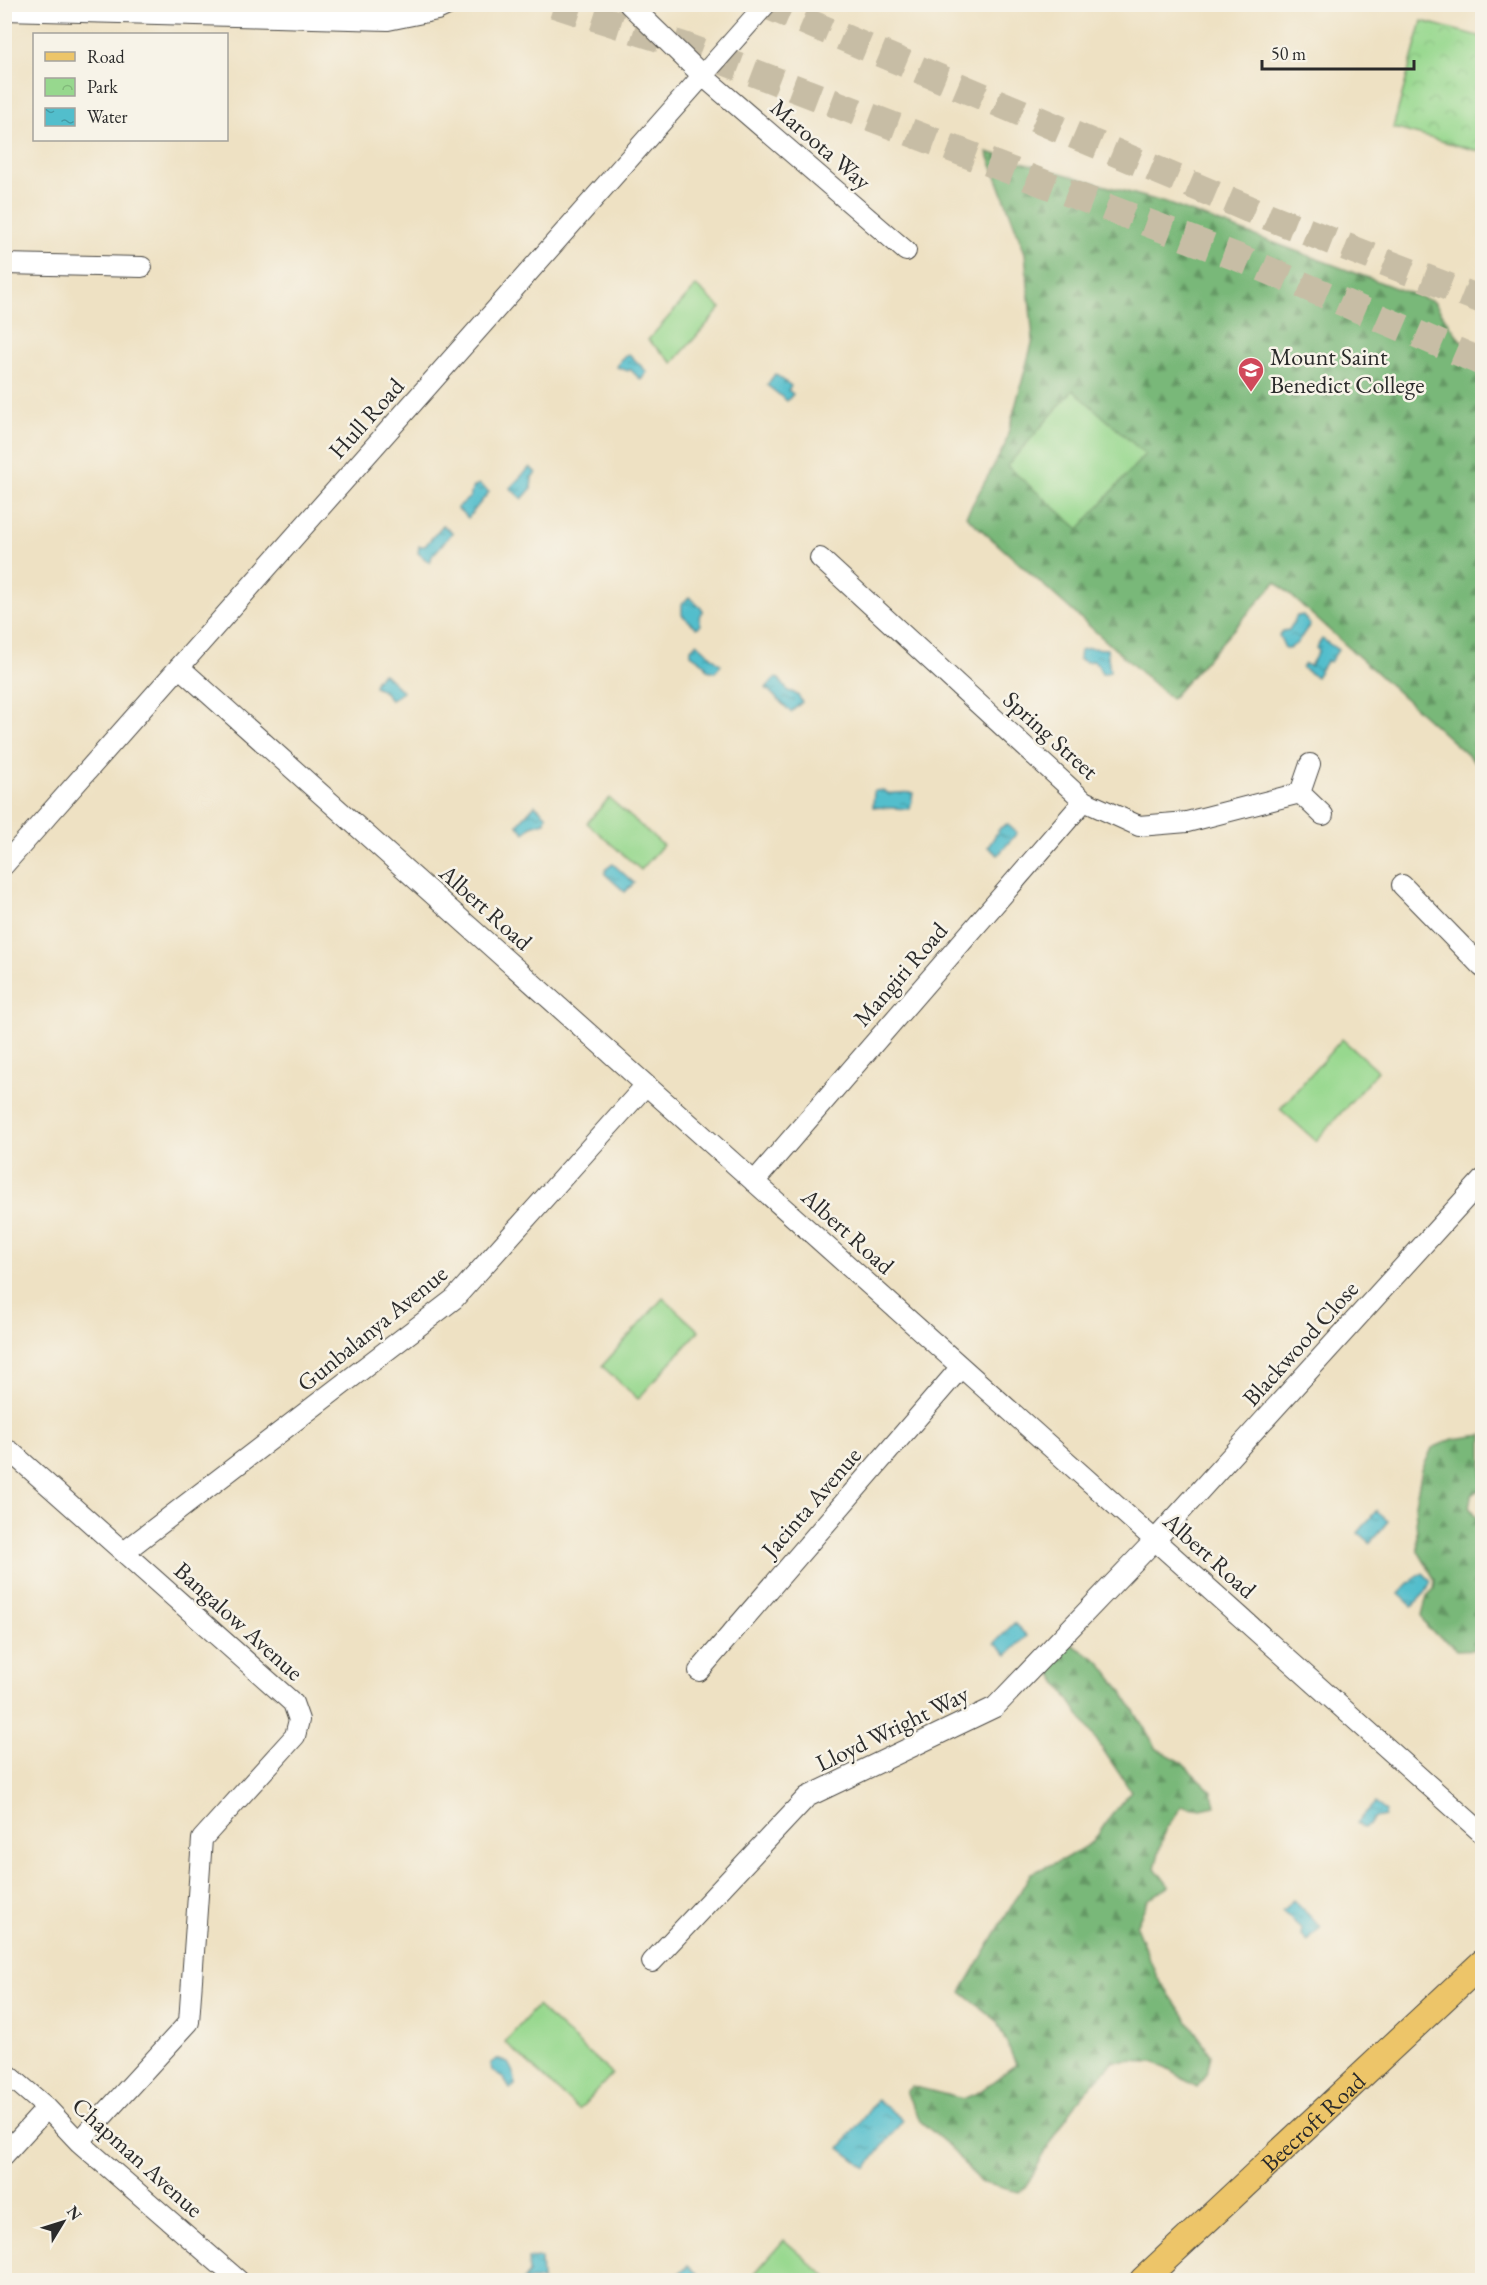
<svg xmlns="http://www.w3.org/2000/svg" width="1487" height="2285" font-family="'EB Garamond',serif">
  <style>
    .forest { fill: url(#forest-firs); stroke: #527252; stroke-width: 1.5 }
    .park { fill: url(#park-crowns); stroke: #61825c; stroke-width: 1.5 }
    .pitch { fill: #97d88e; stroke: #61825c; stroke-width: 1.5 }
    .water { fill: url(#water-ripples); stroke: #3e747c; stroke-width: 1.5 }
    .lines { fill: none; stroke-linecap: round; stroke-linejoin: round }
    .highway-tunnel { stroke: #c7bda5; stroke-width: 28; stroke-dasharray: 28 14; stroke-linecap: butt }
    .minor-casing { stroke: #484642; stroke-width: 22 }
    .major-casing { stroke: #484642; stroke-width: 28 }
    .minor { stroke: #fff; stroke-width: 20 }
    .major { stroke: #edc569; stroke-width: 26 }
    .labels { text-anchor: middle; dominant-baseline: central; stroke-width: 5; stroke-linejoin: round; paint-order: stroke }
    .street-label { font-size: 24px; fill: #2b2b2b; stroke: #f7f3e8 }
    .poi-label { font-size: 24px; fill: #2b2b2b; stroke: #f7f3e8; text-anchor: start }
  </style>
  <defs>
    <pattern id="forest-firs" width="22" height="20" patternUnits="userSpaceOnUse" patternTransform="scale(1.5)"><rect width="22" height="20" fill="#79b879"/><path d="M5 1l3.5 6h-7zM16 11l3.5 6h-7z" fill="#639663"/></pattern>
    <pattern id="park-crowns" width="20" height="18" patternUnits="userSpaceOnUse" patternTransform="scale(1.5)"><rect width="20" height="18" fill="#97d88e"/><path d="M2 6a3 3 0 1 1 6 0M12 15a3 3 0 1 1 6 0" fill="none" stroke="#82ba7b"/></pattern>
    <pattern id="water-ripples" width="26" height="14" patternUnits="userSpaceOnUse" patternTransform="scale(1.5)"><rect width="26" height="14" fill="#52becc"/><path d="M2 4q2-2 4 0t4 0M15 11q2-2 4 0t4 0" fill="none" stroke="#449ba6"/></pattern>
  </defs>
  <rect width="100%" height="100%" fill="#f7f3e8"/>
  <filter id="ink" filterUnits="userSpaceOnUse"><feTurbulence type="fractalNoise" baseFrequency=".0167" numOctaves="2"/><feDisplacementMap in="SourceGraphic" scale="12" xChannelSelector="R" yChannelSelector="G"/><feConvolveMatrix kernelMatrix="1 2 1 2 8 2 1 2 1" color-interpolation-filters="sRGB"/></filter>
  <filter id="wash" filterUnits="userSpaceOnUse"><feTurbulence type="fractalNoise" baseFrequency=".008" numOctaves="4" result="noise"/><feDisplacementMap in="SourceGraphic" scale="24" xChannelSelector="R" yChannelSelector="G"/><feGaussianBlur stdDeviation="1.35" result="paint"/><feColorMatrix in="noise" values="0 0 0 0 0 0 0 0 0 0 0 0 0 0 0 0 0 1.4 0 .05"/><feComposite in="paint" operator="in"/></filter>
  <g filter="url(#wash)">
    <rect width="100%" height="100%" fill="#eee1c3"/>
    <path class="forest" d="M987,152l179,51 268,99 27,39 21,7v420l-206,-186 -105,117 -205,-183 39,-71 28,-105 -8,-87z
      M1482,1435v53l-11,8 -2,11 13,18 -5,35 5,7v82l-26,1 -5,-6 -23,-15 -6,-14 5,-19 7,-7 1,-9 -17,-29 -3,-48 7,-33 10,-22 21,-9z
      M1071,1644l28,17 24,32 34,56 23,12 32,31 3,14 -14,3 -19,-3 -17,24 -10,38 14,18 -21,14 -12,26 21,51 54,77 -4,20 -10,13 -42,-25 -40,-1c-41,37 -63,79 -90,127l-7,4 -38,-10 -32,-37 -28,-24 -14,-29 6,-6 51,13 16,-7 37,-28 -20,-44 -35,-28 70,-119 33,-14 29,-17 18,-27 20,-24 -80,-118 7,-19z"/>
    <path class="park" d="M1422,21l60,16v115l-89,-24z"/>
    <path class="pitch" d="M696,286l25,22 -48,55 -25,-23z
      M1073,390l72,64 -66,75 -72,-63z
      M609,798l54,47 -22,25 -54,-47z
      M1342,1039l36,32 -62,70 -36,-32z
      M663,1298l36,33 -61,68 -36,-33z
      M537,2006l75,68 -33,36 -74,-68z
      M784,2240l46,40h-67l-8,-7z"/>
    <path class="water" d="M629,354l18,18 -6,8 -11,-11 -2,2 -11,-4 4,-8z
      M775,374l16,12 -3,4 5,4 -6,7 -20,-16z
      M530,467l6,6 -4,4 -1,12 -9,10 -12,-11z
      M479,484l10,8 -21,26 -11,-10 13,-11 3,-10z
      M443,525l9,8 -20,23 -2,7 -12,-10 1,-7h6z
      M689,597l14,13 -4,7 2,8 -4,3 -15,-13v-11z
      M1303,615l7,10c-8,8 -12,24 -25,23l-6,-13 4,-4 6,-1 8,-14z
      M1322,639l16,11 -8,12 -3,-2 -11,17 -14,-9 3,-4 5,2 9,-15 -3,-3z
      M697,643l24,22 -6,7 -8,-2 -2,-6 -14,-10v-5z
      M1089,648l18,1 3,23 -8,2 -4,-9 -5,-4 -7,1 -7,-3 1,-9z
      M383,673l20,19 -12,8 -3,-2 -2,-5 -12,-7 2,-6z
      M775,678l4,1 9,12c7,1 11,4 14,11l-11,10 -25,-24z
      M884,790l4,3c9,1 16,-2 25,0l-3,16 -37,-2 1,-16z
      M535,805l11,10 -1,7 -14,4 -6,7 -8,-8z
      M1007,824l10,9 -19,22 -10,-8 12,-19z
      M613,864l21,19 -9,9 -20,-18 1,-5z
      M1376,1511l12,10 -18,22 -12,-10z
      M1423,1573l8,8 -6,12 -13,13 -13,-12 11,-12z
      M1014,1623l13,13 -20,19 -12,-12z
      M1375,1803l11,8 -1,5 -11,2 -4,7 -7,3 -6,-6z
      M1293,1900l28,27 -13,14 -7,-7 1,-5 -20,-18z
      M497,2059l11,4c4,7 8,14 7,22l-5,4 -6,-10 -12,-8 -1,-7z
      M877,2100l26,20 -37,48 -26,-20z
      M541,2258l1,22h-19l6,-7 -1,-14z
      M688,2265l16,15 -30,-1z"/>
  </g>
  <g filter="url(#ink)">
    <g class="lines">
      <path class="highway-tunnel" d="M554,4l130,42 558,213 240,103
        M764,4l485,205 233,91"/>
      <g class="minor-casing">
        <path id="minor" d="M629,4l74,72 203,175
          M4,10l384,10 49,-10 13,-6
          M4,264l138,3
          M820,558l264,243 55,25 48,-4 113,-29 23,22
          M179,667l1303,1166
          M1300,793l10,-29
          M4,865l762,-861
          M1402,885l80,82
          M754,1182l330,-381
          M4,1450l6,1 283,252 6,17 -4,16 -93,103 -13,183 -110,120
          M124,1552l330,-253 192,-214
          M699,1671l262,-304
          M652,1962l155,-165 188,-90 160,-167 327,-360
          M4,2071l43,37 32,34 159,138
          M4,2155l43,-47"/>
      </g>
      <g class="major-casing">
        <g id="major">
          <path id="s1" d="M1143,2280l339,-317"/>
        </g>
      </g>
      <use href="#minor" class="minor"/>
      <use href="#major" class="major"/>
    </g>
  </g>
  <defs>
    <g id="school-pin" transform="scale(1.35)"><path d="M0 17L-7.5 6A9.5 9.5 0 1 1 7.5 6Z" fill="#d1495b" stroke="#f7f3e8"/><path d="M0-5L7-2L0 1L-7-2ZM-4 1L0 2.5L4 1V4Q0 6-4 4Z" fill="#fff"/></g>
  </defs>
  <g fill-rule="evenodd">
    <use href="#school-pin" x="1251" y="370"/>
  </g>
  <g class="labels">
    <g class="street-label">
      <text transform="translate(821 144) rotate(41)">Maroota Way</text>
      <text transform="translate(366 418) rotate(-48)">Hull Road</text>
      <text transform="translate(1051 735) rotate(42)">Spring Street</text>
      <text transform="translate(486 907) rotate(42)">Albert Road</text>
      <text transform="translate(900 974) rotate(-49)">Mangiri Road</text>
      <text transform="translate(848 1231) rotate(42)">Albert Road</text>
      <text transform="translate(372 1328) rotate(-39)">Gunbalanya Avenue</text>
      <text transform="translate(1300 1343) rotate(-48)">Blackwood Close</text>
      <text transform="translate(811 1502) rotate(-49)">Jacinta Avenue</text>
      <text transform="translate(1210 1555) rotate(42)">Albert Road</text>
      <text transform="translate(239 1621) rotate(42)">Bangalow Avenue</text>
      <text transform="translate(892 1728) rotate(-26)">Lloyd Wright Way</text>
      <text stroke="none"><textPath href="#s1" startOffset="232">Beecroft Road</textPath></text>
      <text transform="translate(138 2157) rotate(42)">Chapman Avenue</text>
    </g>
    <g class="poi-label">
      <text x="1270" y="356">Mount Saint<tspan x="1270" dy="28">Benedict College</tspan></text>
    </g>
  </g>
  <rect width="1487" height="2285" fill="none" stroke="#f7f3e8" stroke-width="24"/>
  <rect x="33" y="33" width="195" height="108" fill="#f7f3e8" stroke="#a5a39c" stroke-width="1.5"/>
  <rect x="45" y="52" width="30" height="9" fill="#edc569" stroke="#a5a39c" stroke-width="1.5"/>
  <text x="87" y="63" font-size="18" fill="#2b2b2b">Road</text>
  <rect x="45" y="78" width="30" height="18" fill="url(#park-crowns)" stroke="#a5a39c" stroke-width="1.5"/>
  <text x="87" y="93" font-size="18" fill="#2b2b2b">Park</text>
  <rect x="45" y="108" width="30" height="18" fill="url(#water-ripples)" stroke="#a5a39c" stroke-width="1.5"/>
  <text x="87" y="123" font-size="18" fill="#2b2b2b">Water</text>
  <g transform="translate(63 2222) rotate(52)" stroke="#f7f3e8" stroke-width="4.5" paint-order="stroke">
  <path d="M0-4.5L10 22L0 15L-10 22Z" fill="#2b2b2b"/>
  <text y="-9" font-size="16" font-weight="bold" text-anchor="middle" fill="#2b2b2b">N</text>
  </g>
  <path d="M1262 60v9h152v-9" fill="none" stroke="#2b2b2b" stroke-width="3"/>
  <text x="1271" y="60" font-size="18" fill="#2b2b2b" stroke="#f7f3e8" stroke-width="4.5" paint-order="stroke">50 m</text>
</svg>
